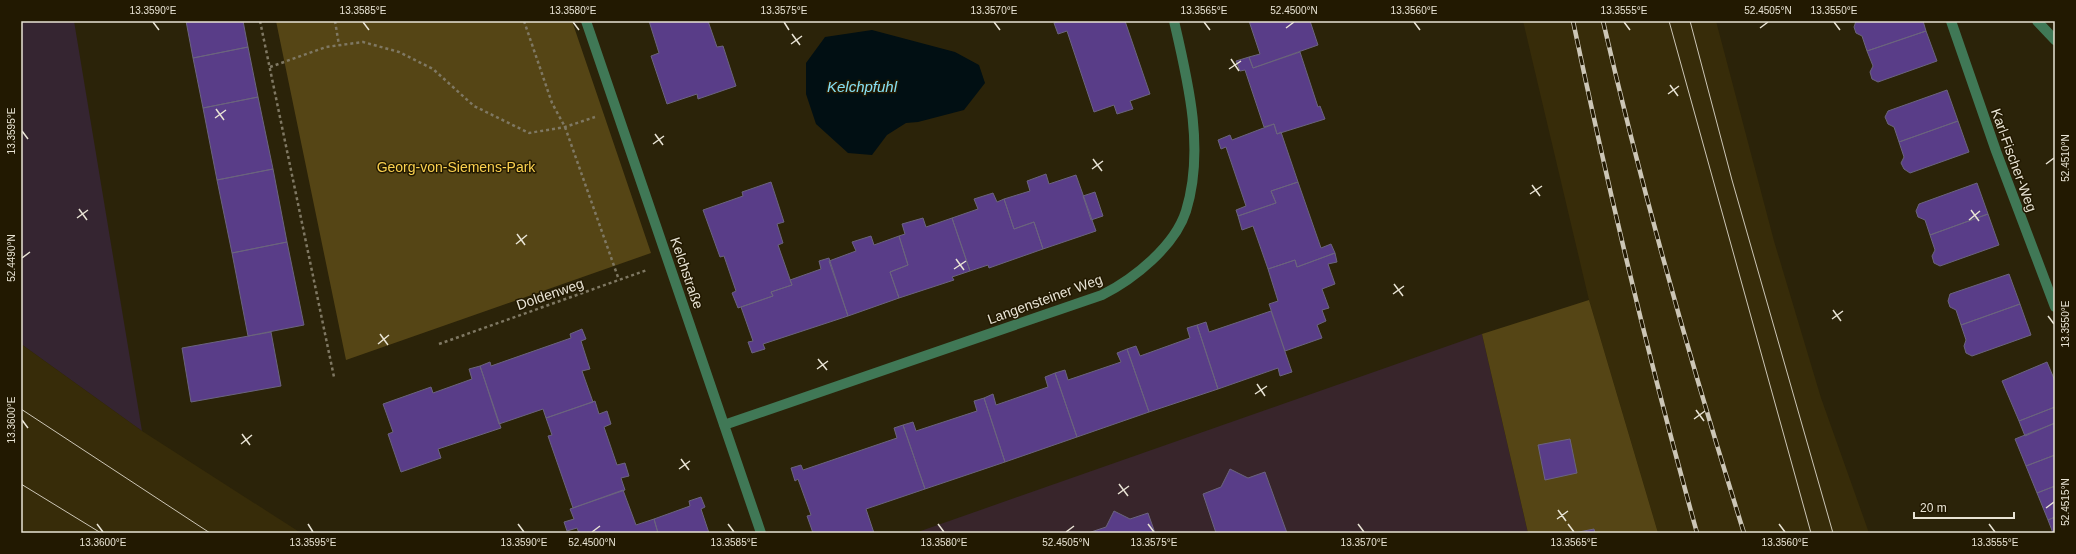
<svg xmlns="http://www.w3.org/2000/svg" width="2076" height="554" font-family="Helvetica,sans-serif">
  <style>
    .commercial { fill: #352531 }
    .industrial { fill: #38252b }
    .built { fill: #372c09 }
    .green { fill: #554515 }
    .water { fill: #010f13 }
    .building { fill: #593d88; stroke: #6b647e }
    .lines { fill: none; stroke-linecap: round; stroke-linejoin: round }
    .path { stroke: #7f7863; stroke-width: 2.5; stroke-dasharray: 3 3; stroke-linecap: butt }
    .minor { stroke: #407856; stroke-width: 10 }
    .tram { stroke: #ccc6b6; stroke-width: 1 }
    .rail-casing { stroke: #ccc6b6; stroke-width: 4.5 }
    .rail { stroke: #221901; stroke-width: 3; stroke-dasharray: 9; stroke-linecap: butt }
    .ticks { fill: none; stroke: #e9e4d5; stroke-width: 1.5 }
    .labels { text-anchor: middle; dominant-baseline: central; stroke-width: 3; stroke-linejoin: round; paint-order: stroke }
    .street-label { font-size: 14px; fill: #e9e4d5; stroke: #221901 }
    .park-label { font-size: 14px; fill: #fbd14f; stroke: #221901 }
    .water-label { font-size: 15px; font-style: italic; fill: #86e0f5; stroke: #221901 }
    .neatline { fill: none; stroke: #e9e4d5; stroke-width: 1.5 }
    .ticks-label { font-size: 10px; text-anchor: middle; fill: #e9e4d5 }
  </style>
  <rect width="100%" height="100%" fill="#2b2309"/>
  <path class="commercial" d="M21,21h53l68,410 -121,-87z"/>
  <path class="industrial" d="M1482,334l46,199h-613z"/>
  <path class="built" d="M1523,21h193l58,220 47,157 48,135h-211l-69,-233z
    M21,344l121,87 159,102h-280z"/>
  <path class="green" d="M276,21h296l79,232 -305,107z
    M1589,300l69,233h-130l-46,-199z"/>
  <path class="water" d="M872,30l83,22 24,13 6,18 -21,27 -46,12 -12,1 -19,12 -15,20 -24,-2 -32,-29 -10,-30v-31l19,-26z"/>
  <path class="building" d="M186,21h57l5,26 -55,11z
    M649,21h59l9,26 6,-1 13,40 -38,13 -1,-5 -30,10 -16,-48 8,-3z
    M1060,21h65l25,73 -20,7 3,8 -16,5 -3,-9 -20,7 -27,-81 -9,3 -4,-11z
    M1249,21h61l8,24 -65,23 -4,-11 11,-3z
    M1856,21h67l3,10 -59,20 -5,-15 -6,-3 -2,-6z
    M1926,31l11,30 -59,21 -6,-3 -2,-7 3,-6 -6,-15z
    M248,47l10,50 -55,11 -10,-50z
    M1300,52l18,55 2,-1 5,13 -48,15 -3,-10 -10,3 -19,-57 -5,1 -4,-10 13,-4 4,11z
    M1947,90l11,31 -59,21 -5,-15 -6,-3 -3,-7 3,-6z
    M258,97l15,72 -56,11 -14,-72z
    M1958,121l11,31 -59,21 -6,-4 -3,-6 3,-6 -5,-15z
    M1274,124l3,10 4,-2 17,50 -27,9 5,12 -38,13 -2,-6 10,-4 -20,-59 -5,2 -3,-9 12,-5 2,5z
    M273,169l14,73 -55,11 -15,-73z
    M1046,174l3,10 27,-9 20,56 -53,18 -9,-27 -20,7 -10,-30 26,-8 -3,-10z
    M771,182l13,40 -7,2 6,19 -5,2 14,40 -21,7 2,4 -35,12 -6,-15 4,-2 -12,-35 -4,1 -17,-47 40,-14 -1,-4z
    M1298,182l23,66 10,-4 4,9 -38,14 -2,-7 -27,9 -15,-43 -11,4 -4,-14 38,-13 -5,-12z
    M1977,183l11,31 -58,21 -5,-15 -7,-3 -2,-6 3,-7z
    M1095,192l8,24 -12,4 -8,-24z
    M993,193l4,9 7,-3 10,30 20,-7 9,27 -54,19 -1,-3 -18,6 -18,-53 26,-9 -4,-10z
    M1988,214l11,31 -59,21 -6,-3 -2,-7 3,-6 -5,-15z
    M923,218l3,9 26,-9 18,53 -18,6 2,3 -55,18 -9,-26 18,-7 -9,-29 6,-2 -3,-10z
    M871,236l3,9 25,-9 9,29 -18,7 9,26 -51,18 -19,-55 27,-10 -4,-9z
    M287,242l17,83 -56,11 -16,-83z
    M1335,253l2,9 -9,2 7,20 -13,5 7,19 -7,2 4,11 -9,4 5,13 -37,13 -16,-47 9,-3 -10,-32 27,-9 2,7z
    M829,258l19,58 -85,28 2,5 -13,4 -4,-11 5,-1 -12,-34 32,-11 -2,-4 21,-7 -2,-5 31,-11 -2,-8z
    M2009,274l11,30 -59,21 -5,-15 -6,-3 -2,-6 2,-7z
    M2020,304l11,31 -59,21 -6,-3 -2,-7 2,-6 -5,-15z
    M1271,311l21,61 -12,4 -2,-8 -60,21 -21,-64 9,-3 3,10z
    M1197,325l21,64 -69,23 -22,-63 9,-3 4,10 50,-18 -3,-10z
    M582,329l4,10 -5,2 9,28 -8,2 11,31 -47,16 -3,-9 -44,15 -19,-58 10,-4 1,4 80,-28 -1,-4z
    M271,332l10,54 -90,16 -9,-54z
    M1127,349l22,63 -72,25 -22,-64 10,-3 3,10 53,-18 -4,-9z
    M2047,362l8,19v26l-36,14 -17,-40z
    M480,366l21,62 -63,21 3,9 -40,14 -13,-38 5,-2 -10,-28 48,-17 2,6 39,-14 -3,-10z
    M1055,373l22,64 -72,25 -21,-64 9,-4 3,11 52,-18 -3,-10z
    M984,398l21,64 -80,27 -22,-64 10,-3 3,9 61,-20 -3,-10z
    M595,401l4,13 8,-3 4,13 -7,3 13,38 8,-2 4,13 -8,2 4,12 -52,18 -25,-72 4,-1 -6,-17z
    M2055,407v16l-30,13 -6,-15z
    M2055,423v32l-29,11 -11,-27z
    M903,425l22,64 -59,20 8,24h-61l-6,-17 4,-1 -13,-36 -3,2 -4,-13 10,-3 2,5 94,-32 -3,-10z
    M1570,439l7,34 -32,7 -7,-35z
    M2055,455v31l-18,7 -11,-27z
    M1230,469l18,9 17,-6 22,61h-71l-13,-39 18,-7z
    M2055,486v31l-7,3 -11,-27z
    M623,490l13,35 18,-6 4,14h-79l-2,-5 -10,3 -3,-9 10,-3 -4,-10z
    M701,497l4,10 -4,2 8,24h-51l-4,-14 36,-13 -1,-5z
    M1114,511l16,8 18,-6 7,20h-67l18,-6z
    M2055,517v16h-2l-5,-13z
    M1594,529l1,4h-21z"/>
  <g class="lines">
    <path class="path" d="M260,21l74,356
      M335,21l4,24
      M524,21l28,82 13,24 54,153
      M270,67l56,-20 37,-5 36,10 34,17 41,37 55,27 36,-6 30,-10
      M439,344l208,-74"/>
    <path class="minor" d="M586,21l175,512
      M1951,21l45,130 59,156
      M2037,21l18,19
      M724,425l378,-130c32,-16 73,-49 84,-84 19,-61 2,-130 -12,-190"/>
    <path class="tram" d="M1669,21l142,512
      M1690,21l42,159 101,353
      M21,409l189,124
      M21,484l80,49"/>
    <g class="rail-casing">
      <path id="rail" d="M1573,21c36,172 77,343 124,512
        M1603,21c40,173 88,343 141,512"/>
    </g>
    <use href="#rail" class="rail"/>
  </g>
  <path class="ticks" d="M153,22l6,8M363,22l6,8M573,22l6,8M784,22l5,8M994,22l6,8M1204,22l6,8M1414,22l6,8M1624,22l6,8M1834,22l6,8M1286,28l8,-6M1760,28l8,-6M792,34l8,11M791,44l11,-8M1231,59l8,12M1229,69l12,-8M1670,85l8,11M1668,94l11,-8M216,109l8,11M215,118l11,-8M22,131l6,8M655,134l8,11M653,144l11,-8M1093,159l9,12M2046,164l8,-6M1092,169l11,-8M1532,185l8,11M1530,194l12,-8M79,209l8,11M1971,210l8,11M77,218l11,-8M1969,220l11,-9M517,234l8,11M516,244l11,-9M22,258l8,-6M956,259l8,11M954,269l12,-8M1394,284l9,12M1393,294l11,-8M1833,310l8,11M2048,316l6,8M1832,319l11,-8M380,334l8,11M378,344l11,-9M818,359l9,11M817,369l11,-8M1257,384l8,12M1255,394l12,-8M1696,410l8,11M1694,419l11,-8M22,420l6,8M242,434l8,11M241,444l11,-9M681,459l8,11M679,469l11,-8M1119,484l9,12M1118,494l11,-8M2046,508l8,-6M1558,510l8,11M1557,519l11,-8M97,524l6,8M308,524l5,8M518,524l6,8M728,524l6,8M938,524l6,8M1148,524l6,8M1358,524l6,8M1568,524l6,8M1779,524l6,8M1989,524l6,8M592,532l8,-6M1066,532l8,-6"/>
  <g class="labels">
    <g class="street-label">
      <text transform="translate(2014 160) rotate(70)">Karl-Fischer-Weg</text>
      <text transform="translate(687 273) rotate(71)">Kelchstraße</text>
      <text transform="translate(550 294) rotate(-19)">Doldenweg</text>
      <text transform="translate(1045 299) rotate(-20)">Langensteiner Weg</text>
    </g>
    <g class="park-label">
      <text x="456" y="167">Georg-von-Siemens-Park</text>
    </g>
    <g class="water-label">
      <text x="862" y="86">Kelchpfuhl</text>
    </g>
  </g>
  <rect width="2076" height="554" fill="none" stroke="#221901" stroke-width="44"/>
  <path d="M1914 512v6h100v-6" fill="none" stroke="#e9e4d5" stroke-width="2"/>
  <text x="1920" y="512" font-size="12" fill="#e9e4d5" stroke="#221901" stroke-width="3" paint-order="stroke">20 m</text>
  <rect x="22" y="22" width="2032" height="510" class="neatline"/>
  <g class="ticks-label">
    <text x="153" y="14">13.3590°E</text>
    <text x="363" y="14">13.3585°E</text>
    <text x="573" y="14">13.3580°E</text>
    <text x="784" y="14">13.3575°E</text>
    <text x="994" y="14">13.3570°E</text>
    <text x="1204" y="14">13.3565°E</text>
    <text x="1294" y="14">52.4500°N</text>
    <text x="1414" y="14">13.3560°E</text>
    <text x="1624" y="14">13.3555°E</text>
    <text x="1768" y="14">52.4505°N</text>
    <text x="1834" y="14">13.3550°E</text>
    <text transform="translate(11 131) rotate(-90)" y="4">13.3595°E</text>
    <text transform="translate(2065 158) rotate(-90)" y="4">52.4510°N</text>
    <text transform="translate(11 258) rotate(-90)" y="4">52.4490°N</text>
    <text transform="translate(2065 324) rotate(-90)" y="4">13.3550°E</text>
    <text transform="translate(11 420) rotate(-90)" y="4">13.3600°E</text>
    <text transform="translate(2065 502) rotate(-90)" y="4">52.4515°N</text>
    <text x="103" y="546">13.3600°E</text>
    <text x="313" y="546">13.3595°E</text>
    <text x="524" y="546">13.3590°E</text>
    <text x="592" y="546">52.4500°N</text>
    <text x="734" y="546">13.3585°E</text>
    <text x="944" y="546">13.3580°E</text>
    <text x="1066" y="546">52.4505°N</text>
    <text x="1154" y="546">13.3575°E</text>
    <text x="1364" y="546">13.3570°E</text>
    <text x="1574" y="546">13.3565°E</text>
    <text x="1785" y="546">13.3560°E</text>
    <text x="1995" y="546">13.3555°E</text>
  </g>
</svg>
